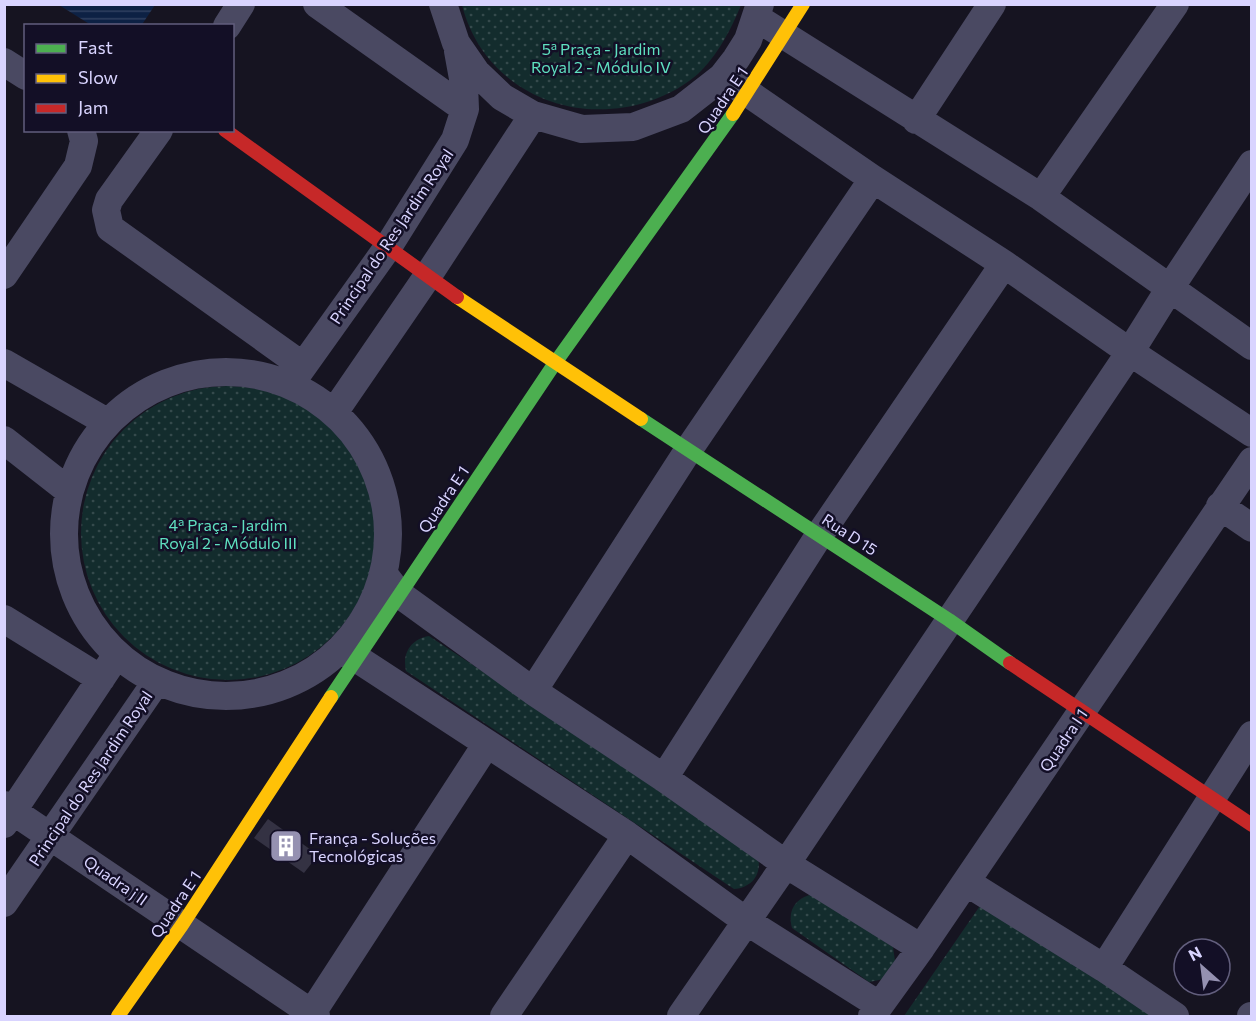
<svg xmlns="http://www.w3.org/2000/svg" width="1256" height="1021" font-family="Commissioner,sans-serif">
  <style>
    .grass { fill: url(#grass-dots) }
    .water { fill: url(#water-rules) }
    .building { fill: #343243 }
    .lines { fill: none; stroke-linecap: round; stroke-linejoin: round }
    .street { stroke: #4a4962; stroke-width: 28 }
    .fast { stroke: #4caf50; stroke-width: 14 }
    .slow { stroke: #ffc107; stroke-width: 14 }
    .jam { stroke: #c62828; stroke-width: 14 }
    .labels { text-anchor: middle; dominant-baseline: central; stroke-width: 5; stroke-linejoin: round; paint-order: stroke }
    .park-label { font-size: 16px; fill: #5fe0c0; stroke: #130f26 }
    .street-label { font-size: 16px; fill: #d9d4ff; stroke: #130f26 }
    .poi-label { font-size: 16px; fill: #d9d4ff; stroke: #130f26; text-anchor: start }
  </style>
  <defs>
    <pattern id="grass-dots" width="8" height="8" patternUnits="userSpaceOnUse" patternTransform="scale(1.5)"><rect width="8" height="8" fill="#132c2d"/><path d="M2 2h.1M6 6h.1" fill="none" stroke="#354a4c" stroke-width="1.8" stroke-linecap="round"/></pattern>
    <pattern id="water-rules" width="6" height="5" patternUnits="userSpaceOnUse" patternTransform="scale(1.5)"><rect width="6" height="5" fill="#0d2144"/><path d="M0 2.5h6" fill="none" stroke="#304060"/></pattern>
  </defs>
  <rect width="100%" height="100%" fill="#161421"/>
  <path class="grass" d="M462,5v-1l279,1c-10,24 -21,46 -40,66 -13,13 -33,24 -51,30 -80,27 -167,-13 -188,-96z
    M81 533a147 147 0 1 1 294 0a147 147 0 1 1-294 0Z
    M429,636l328,217c6,19 -3,34 -23,36l-328,-218c-4,-18 5,-32 23,-35z
    M814,894l79,53 2,14 -11,18 -15,3 -77,-54c-5,-18 4,-31 22,-34z
    M984,900l172,116h-252z"/>
  <path class="water" d="M59,5h96l-14,21 -50,-1z"/>
  <path class="building" d="M268,819l50,36 -14,18 -50,-35z"/>
  <g class="lines">
    <path class="street" d="M317,4l148,105
      M443,4l13,39 20,29 26,25 31,18 49,14 51,-2 48,-18 41,-32 14,-18 12,-19 12,-36
      M757,18l284,179 211,149
      M227,26l14,-22
      M4,62l22,14
      M722,77l26,16 125,86 131,85 126,88 122,81
      M916,120l76,-116
      M159,130l-50,70 -3,10 4,18 193,138
      M1041,197l134,-193
      M4,275l74,-109 6,-25 -3,-11
      M4,363l101,58
      M64 534a162 162 0 1 1 324 0a162 162 0 1 1-324 0Z
      M291,383l97,-136 67,-107 10,-31 -1,-25 -6,-33
      M335,411l92,-134 106,-162
      M4,440l65,51
      M1220,506l32,22
      M386,577l13,17 134,97 131,87 122,86 135,84
      M4,619l97,60
      M341,651l15,7 271,177 119,86 133,84
      M533,691l156,-242 184,-270
      M664,778l156,-244 184,-270
      M4,805l312,211
      M4,824l112,-168
      M966,882l138,86 71,48
      M4,903l152,-221
      M1104,968l148,-233
      M310,1016l176,-271
      M504,1016l123,-181
      M681,1016l105,-152 344,-512 40,-64 82,-124
      M872,1016l49,-68 331,-487
      M1251,1016h1"/>
    <path class="fast" d="M641,419l308,201 61,43
      M331,697l224,-334 178,-249"/>
    <path class="slow" d="M733,114l70,-110
      M457,297l184,122
      M118,1016l64,-91 149,-228"/>
    <path class="jam" d="M225,130l232,167
      M1010,663l242,162"/>
  </g>
  <defs>
    <g id="building-square" transform="scale(1.725)"><rect x="-9" y="-9" width="18" height="18" rx="4" fill="#9591b1" stroke="#130f26"/><path d="M-4-6H4V6H1V3H-1V6H-4ZM-2.5-4.3h1.7v1.8h-1.7ZM.8-4.3h1.7v1.8H.8ZM-2.5-1h1.7V.8h-1.7ZM.8-1h1.7V.8H.8Z" fill="#fff"/></g>
  </defs>
  <g fill-rule="evenodd">
    <use href="#building-square" x="286" y="846"/>
  </g>
  <g class="labels">
    <g class="park-label">
      <text x="601" y="48">5ª Praça - Jardim<tspan x="601" dy="18">Royal 2 - Módulo IV</tspan></text>
      <text x="228" y="524">4ª Praça - Jardim<tspan x="228" dy="18">Royal 2 - Módulo III</tspan></text>
    </g>
    <g class="street-label">
      <text transform="translate(722 100) rotate(-56)">Quadra E 1</text>
      <text transform="translate(391 236) rotate(-56)">Principal do Res Jardim Royal</text>
      <text transform="translate(443 499) rotate(-56)">Quadra E 1</text>
      <text transform="translate(850 534) rotate(33)">Rua D 15</text>
      <text transform="translate(1063 740) rotate(-56)">Quadra I 1</text>
      <text transform="translate(90 778) rotate(-56)">Principal do Res Jardim Royal</text>
      <text transform="translate(116 880) rotate(35)">Quadra j II</text>
      <text transform="translate(175 904) rotate(-56)">Quadra E 1</text>
    </g>
    <g class="poi-label">
      <text x="309" y="837">França - Soluções<tspan x="309" dy="18">Tecnológicas</tspan></text>
    </g>
  </g>
  <rect width="1256" height="1021" fill="none" stroke="#d9d4ff" stroke-width="12"/>
  <rect x="24" y="24" width="210" height="108" fill="#130f26" stroke="#625e7d" stroke-width="1.5"/>
  <rect x="36" y="44" width="30" height="9" fill="#4caf50" stroke="#625e7d" stroke-width="1.5"/>
  <text x="78" y="54" font-size="18" fill="#d9d4ff">Fast</text>
  <rect x="36" y="74" width="30" height="9" fill="#ffc107" stroke="#625e7d" stroke-width="1.5"/>
  <text x="78" y="84" font-size="18" fill="#d9d4ff">Slow</text>
  <rect x="36" y="104" width="30" height="9" fill="#c62828" stroke="#625e7d" stroke-width="1.5"/>
  <text x="78" y="114" font-size="18" fill="#d9d4ff">Jam</text>
  <g transform="translate(1202 967) rotate(332)"><circle r="28" fill="#130f26" stroke="#625e7d" stroke-width="1.5"/>
  <path d="M0-4.5L10 22L0 15L-10 22Z" fill="#9591b1"/>
  <text y="-9" font-size="16" font-weight="bold" text-anchor="middle" fill="#d9d4ff">N</text>
  </g>
</svg>
